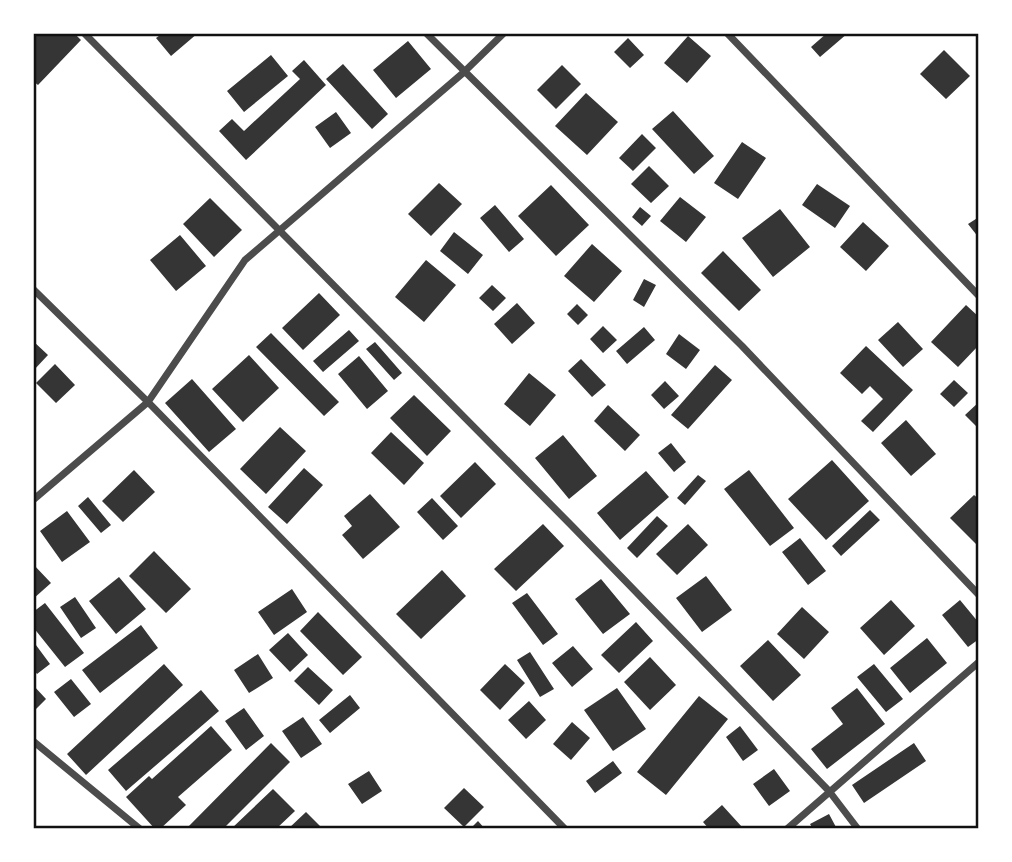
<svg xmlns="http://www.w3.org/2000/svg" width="1012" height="862" font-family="Rubik,sans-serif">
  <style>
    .building { fill: #353535 }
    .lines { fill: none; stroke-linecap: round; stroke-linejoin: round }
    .minor { stroke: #4c4c4c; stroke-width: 7 }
    .neatline { fill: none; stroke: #111; stroke-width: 2.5 }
  </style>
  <rect width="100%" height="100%" fill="#fff"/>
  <path class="building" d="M33,33h41l7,7 -43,45 -5,-4z
    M163,33h35l-27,23 -15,-18z
    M827,33h21l-28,24 -9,-10z
    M688,36l23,20 -24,27 -23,-20z
    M628,38l16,17 -14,13 -16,-16z
    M408,41l23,28 -35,29 -23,-28z
    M944,50l26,26 -24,23 -26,-25z
    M271,55l17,21 -44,36 -17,-21z
    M304,60l22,25 -80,75 -27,-29 13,-12 12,12 56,-52 -8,-8z
    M343,64l45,50 -16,15 -46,-50z
    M562,65l19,19 -25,25 -19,-19z
    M586,93l32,29 -31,33 -32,-29z
    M673,111l41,45 -20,18 -42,-45z
    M336,112l15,21 -21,15 -15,-21z
    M642,134l14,14 -23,23 -14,-13z
    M742,142l24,16 -28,41 -24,-16z
    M649,166l20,20 -18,17 -20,-19z
    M439,183l23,21 -31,32 -23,-22z
    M817,184l33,22 -15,22 -33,-23z
    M551,185l38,40 -33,31 -38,-40z
    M680,197l26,20 -20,25 -26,-21z
    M210,198l32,32 -28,27 -31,-33z
    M495,205l29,34 -15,13 -29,-34z
    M640,207l11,9 -9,10 -10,-9z
    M780,209l30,38 -37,30 -31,-39z
    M979,217v21l-11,-14z
    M863,222l26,24 -23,25 -26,-24z
    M454,232l29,23 -15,19 -28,-23z
    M180,235l26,31 -30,25 -26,-31z
    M592,244l30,27 -28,31 -30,-26z
    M723,251l38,39 -22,21 -38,-38z
    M426,260l30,25 -32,37 -29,-25z
    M644,279l12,6 -12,22 -11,-7z
    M492,285l14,13 -13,13 -14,-13z
    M319,293l21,22 -37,35 -21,-22z
    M517,303l18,20 -23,21 -18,-20z
    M577,304l11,11 -10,10 -11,-11z
    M966,305l13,12v28l-21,22 -27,-25z
    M898,322l25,27 -20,18 -25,-27z
    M603,326l14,14 -14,13 -13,-14z
    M644,327l11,13 -28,24 -11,-13z
    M349,330l10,11 -36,31 -10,-11z
    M271,333l68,69 -15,14 -68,-69z
    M679,334l21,16 -14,19 -20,-15z
    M33,341l15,14 -15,16z
    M375,342l27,31 -8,7 -28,-31z
    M866,346l47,44 -40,42 -12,-11 22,-22 -13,-13 -8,8 -22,-21z
    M249,355l30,33 -36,34 -31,-33z
    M359,356l29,35 -21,18 -29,-35z
    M581,359l25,26 -14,12 -24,-26z
    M55,364l20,21 -19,18 -20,-20z
    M715,365l17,15 -44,49 -17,-14z
    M529,373l27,22 -26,31 -26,-22z
    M192,379l44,50 -27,23 -44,-49z
    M954,380l14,13 -14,14 -14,-13z
    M665,381l14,15 -15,13 -13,-14z
    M414,395l37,36 -24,25 -37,-38z
    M979,402v27l-14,-14z
    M608,405l32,30 -15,16 -31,-30z
    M906,420l30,34 -25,22 -30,-33z
    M280,427l26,24 -40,43 -26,-25z
    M391,432l33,31 -20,22 -33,-32z
    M563,435l34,41 -28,23 -34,-41z
    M671,443l15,19 -12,10 -16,-19z
    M832,460l37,41 -43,39 -38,-41z
    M475,462l21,22 -35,34 -21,-22z
    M304,468l19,17 -36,39 -19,-17z
    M134,470l21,22 -32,30 -21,-21z
    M749,470l45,58 -24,18 -46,-57z
    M646,471l23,26 -49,43 -23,-27z
    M698,475l8,6 -21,24 -8,-7z
    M370,494l30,33 -37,32 -21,-24 10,-9 -8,-10z
    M974,495l5,4v48l-29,-29z
    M88,497l23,28 -10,8 -23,-27z
    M432,498l26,28 -15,14 -26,-28z
    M870,510l10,10 -39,36 -9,-10z
    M67,511l23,31 -28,20 -22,-31z
    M657,516l11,10 -31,32 -10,-10z
    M543,524l21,22 -48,45 -22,-22z
    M688,524l20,21 -31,30 -21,-21z
    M800,538l26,33 -18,14 -26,-33z
    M154,551l37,38 -25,24 -37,-37z
    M33,564l18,19 -18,16z
    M442,570l24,26 -45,43 -25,-25z
    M706,576l26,34 -30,22 -26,-34z
    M119,577l27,32 -30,25 -27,-33z
    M601,579l29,35 -27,20 -28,-35z
    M292,589l15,23 -33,23 -16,-23z
    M527,593l31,41 -15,11 -31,-42z
    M75,597l21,31 -15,10 -21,-31z
    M891,600l24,26 -31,29 -24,-27z
    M960,600l19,23v16l-11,8 -26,-32z
    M45,603l39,50 -19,14 -32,-40v-15z
    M802,607l27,25 -25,27 -27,-25z
    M318,612l44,45 -19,18 -43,-44z
    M636,622l17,19 -34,32 -18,-18z
    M141,625l17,23 -58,45 -18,-23z
    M288,633l20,22 -18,17 -21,-22z
    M927,638l20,25 -37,30 -20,-25z
    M768,640l33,35 -28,26 -33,-35z
    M33,641l17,23 -13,10 -4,-5z
    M573,646l20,23 -21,18 -20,-24z
    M530,652l24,37 -14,8 -23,-37z
    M258,654l15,24 -24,15 -15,-23z
    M650,657l26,28 -26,25 -26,-28z
    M164,664l19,21 -97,90 -19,-21z
    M505,664l20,19 -25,27 -20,-20z
    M874,664l29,35 -17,13 -29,-35z
    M308,667l25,23 -14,15 -25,-24z
    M71,679l20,25 -17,13 -20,-25z
    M33,685l13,14 -13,13z
    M617,688l29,41 -33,22 -29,-41z
    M857,688l28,36 -58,45 -16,-20 32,-25 -12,-16z
    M201,690l18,21 -93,80 -18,-21z
    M350,695l10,13 -30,25 -11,-13z
    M699,696l29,23 -62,76 -29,-23z
    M529,701l17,19 -20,19 -18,-19z
    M244,708l20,28 -18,14 -21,-29z
    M303,717l19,27 -21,14 -19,-27z
    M572,722l18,16 -19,22 -18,-16z
    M211,726l21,24 -54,47 8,8 -26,24h-5l-29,-32 23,-21 3,3z
    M740,726l18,24 -15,11 -17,-24z
    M271,743l19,19 -67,67h-37z
    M914,743l12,18 -62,42 -12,-18z
    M613,761l9,12 -27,20 -9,-12z
    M774,769l16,22 -21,15 -16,-22z
    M369,771l13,20 -20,13 -14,-20z
    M464,788l20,19 -20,20 -20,-19z
    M273,789l22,22 -19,18h-45z
    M722,805l20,22 -2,2h-31l-6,-7z
    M306,812l17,17h-35z
    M829,814l8,15h-24l-3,-5z
    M478,821l7,8h-15z"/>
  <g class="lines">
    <path class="minor" d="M84,33l488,493 257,265 29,38
      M426,33l316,313 237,249
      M727,33l252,263
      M33,289l115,113 417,427
      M33,500l115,-98 97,-142 218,-187 41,-40
      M33,741l107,88
      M787,829l192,-167"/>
  </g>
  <rect width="1012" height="862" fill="none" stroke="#ffffff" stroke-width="70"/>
  <rect x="35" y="35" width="942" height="792" class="neatline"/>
</svg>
